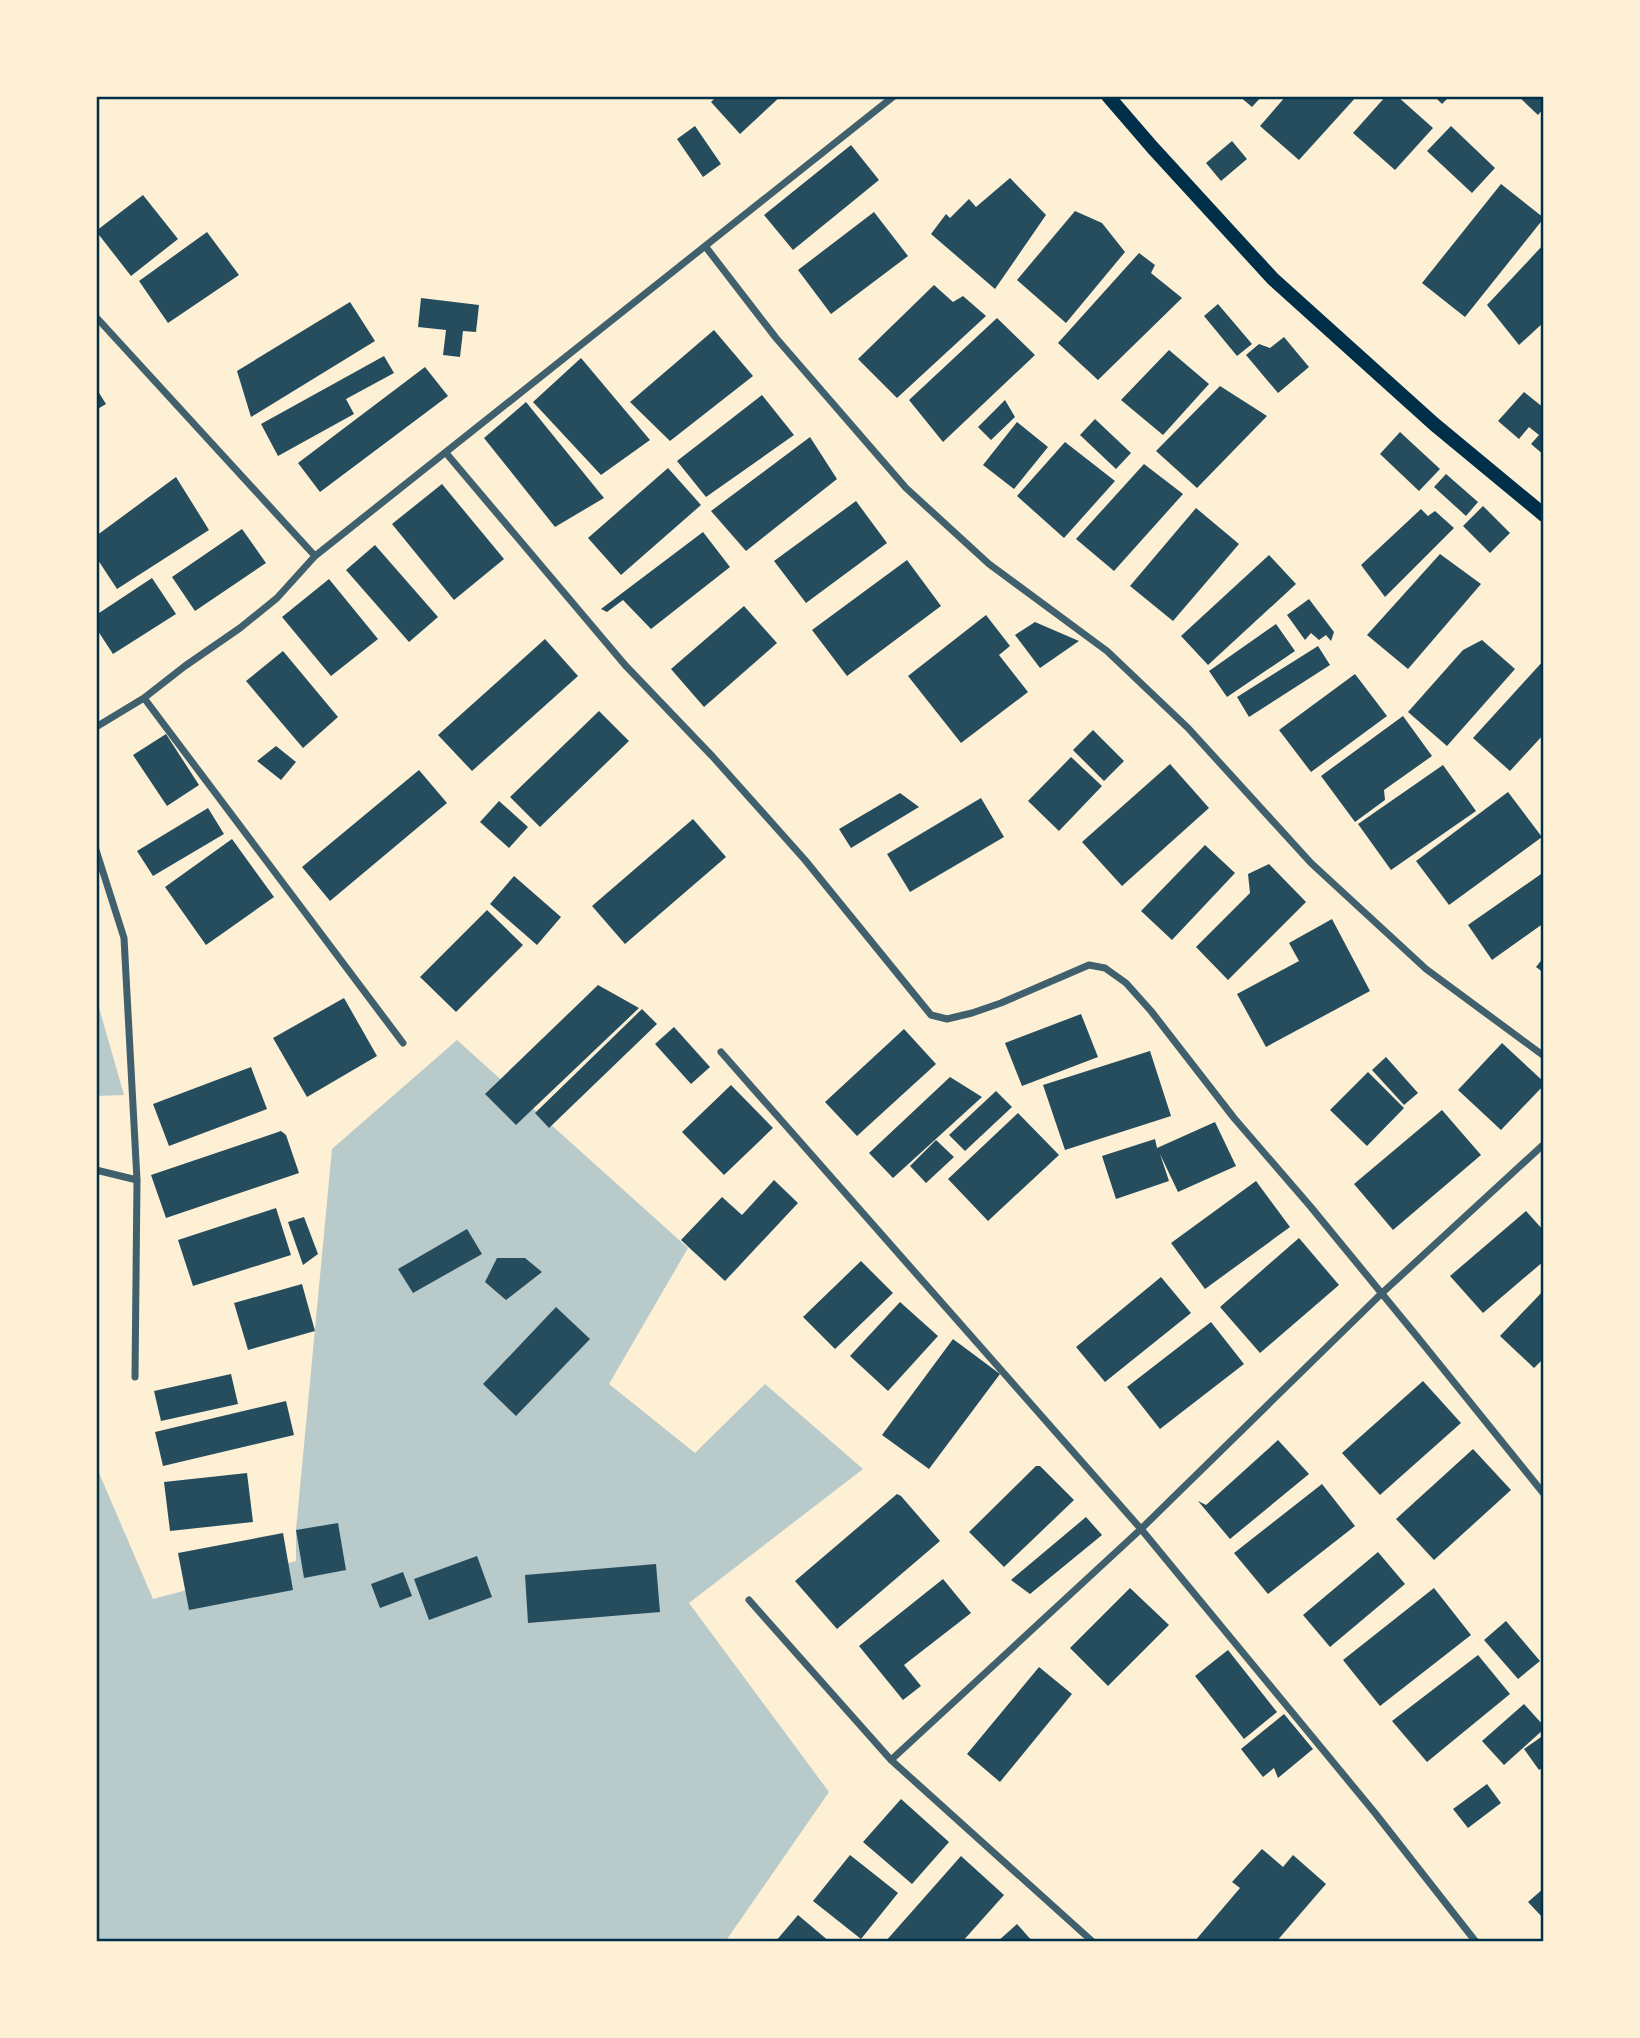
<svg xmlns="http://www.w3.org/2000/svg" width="1640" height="2038" font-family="'Sofia Sans Condensed',sans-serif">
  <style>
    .green { fill: #b9caca }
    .building { fill: #264d5e }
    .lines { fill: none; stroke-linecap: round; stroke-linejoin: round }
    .minor { stroke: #3f606c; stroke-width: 7 }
    .secondary { stroke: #003049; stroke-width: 14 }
    .neatline { fill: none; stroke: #003049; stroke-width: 2.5 }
  </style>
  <rect width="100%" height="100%" fill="#fdf0d5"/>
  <path class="green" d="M96,997l28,98 -28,1z
    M457,1040l231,208 -79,136 86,69 70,-69 98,85 -174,134 140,189 -104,150h-629v-476l57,133 143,-38v-31l36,-381z"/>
  <path class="building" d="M717,96h64l-41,38 -29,-32z
    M1239,96h23l-10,11z
    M1286,96h71l-58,64 -39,-34z
    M1386,96h11l36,32 -38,42 -42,-37z
    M1434,96h16l-8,8z
    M1518,96h26v12l-6,7z
    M695,126l26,38 -18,13 -26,-38z
    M1451,126l44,42 -23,25 -45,-42z
    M1232,141l15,18 -26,22 -15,-18z
    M851,145l28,35 -86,70 -29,-35z
    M1010,178l36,37 -51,74 -64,-55 15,-20 4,4 19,-19 7,8z
    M1501,184l43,34 -79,99 -43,-34z
    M143,195l35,44 -47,37 -35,-45z
    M1075,211l27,12 23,29 -59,71 -49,-43z
    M874,212l34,44 -77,58 -33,-44z
    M207,232l32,43 -71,48 -29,-42z
    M1544,244v78l-25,23 -32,-40z
    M1139,253l16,12 -4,8 31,25 -84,82 -40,-37z
    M934,285l19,17 10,-6 23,20 -89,82 -39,-39z
    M421,298l58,7 -3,27 -13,-1 -3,26 -17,-2 3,-25 -28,-3z
    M350,302l25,39 -124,76 -14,-46z
    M1218,304l34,40 -15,12 -33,-40z
    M997,318l38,37 -92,87 -34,-42z
    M714,330l39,46 -83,65 -40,-39z
    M1284,337l25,30 -31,26 -32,-38 13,-11 11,4z
    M1169,350l40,34 -46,51 -42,-35z
    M384,356l10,17 -48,26 8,15 -76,42 -17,-32z
    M581,358l69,82 -49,35 -68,-73z
    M425,367l23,29 -128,96 -22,-29z
    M1220,386l47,30 -70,72 -41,-37z
    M96,388l10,16 -10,6z
    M1524,392l20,16v47l-13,-11 8,-9 -10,-8 -10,12 -21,-18z
    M762,395l32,40 -88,62 -29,-36z
    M1005,400l10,17 -24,23 -13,-13z
    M526,402l78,96 -49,29 -71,-89z
    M1095,419l36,34 -15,16 -36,-34z
    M1017,422l31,25 -34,42 -31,-24z
    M1400,432l40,37 -21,22 -39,-37z
    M810,437l27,42 -91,72 -35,-40z
    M1065,442l50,39 -51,57 -47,-42z
    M1144,464l39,30 -69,77 -38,-32z
    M668,468l33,37 -80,70 -33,-37z
    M1446,474l32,28 -12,14 -32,-29z
    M176,477l33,53 -92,59 -21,-32v-21z
    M442,484l62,75 -50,41 -62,-76z
    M856,501l31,42 -81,60 -32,-42z
    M1483,506l27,27 -20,20 -27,-27z
    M1196,508l43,36 -66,77 -43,-35z
    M1421,509l7,7 7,-5 19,17 -69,69 -24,-32z
    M242,529l24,34 -71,48 -23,-34z
    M703,532l27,35 -79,62 -28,-29 -16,12 -6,-3z
    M375,545l63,72 -29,25 -63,-72z
    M1440,554l41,30 -73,85 -41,-34z
    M1269,555l27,29 -88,81 -27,-29z
    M907,560l34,46 -94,70 -35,-46z
    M152,578l24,36 -63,40 -17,-26v-13z
    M329,579l49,60 -47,37 -49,-59z
    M1309,599l25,33 -3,9 -5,-6 -7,5 -8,-7 -6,7 -18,-25z
    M744,606l33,37 -73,64 -33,-38z
    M986,615l24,31 -11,9 29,37 -67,51 -53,-67z
    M1035,622l44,19 -39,27 -25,-33z
    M1276,624l19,27 -68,46 -18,-26z
    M545,639l33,37 -106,95 -34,-36z
    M1482,640l33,29 -68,77 -39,-34 55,-62z
    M1318,646l12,19 -81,52 -12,-20z
    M283,651l55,66 -35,31 -57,-67z
    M1544,660v74l-34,37 -37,-33z
    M1355,674l32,42 -76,56 -32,-42z
    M599,711l30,30 -89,86 -30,-30z
    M1403,716l29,40 -48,34 1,10 -30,22 -34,-46z
    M1093,730l31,31 -20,20 -31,-31z
    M166,734l33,51 -32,21 -34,-51z
    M276,746l20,16 -15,18 -24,-19z
    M1071,757l31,29 -43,45 -31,-30z
    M1170,764l39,44 -87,78 -40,-44z
    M1443,765l33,46 -85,59 -33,-46z
    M419,770l28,33 -117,98 -28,-34z
    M1508,792l34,45 -93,68 -33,-44z
    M900,793l19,14 -68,41 -12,-19z
    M981,798l23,39 -94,55 -23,-38z
    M499,801l29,26 -19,21 -29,-26z
    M208,808l16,26 -71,42 -16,-25z
    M693,819l33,38 -101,87 -33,-38z
    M232,839l42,58 -68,48 -41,-58z
    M1205,845l30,28 -63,67 -31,-29z
    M1269,864l37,38 -78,78 -32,-33 54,-54 -2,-19z
    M1544,872v51l-52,37 -24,-35z
    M514,876l47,41 -24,28 -47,-41z
    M487,910l36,35 -67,67 -36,-35z
    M1332,919l38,72 -104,56 -29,-53 62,-33 -10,-18z
    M1544,957v16l-8,-6z
    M598,985l41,23 -123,117 -31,-31z
    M344,998l33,58 -70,41 -34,-59z
    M642,1009l15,15 -108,104 -14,-15z
    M1081,1014l17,43 -76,29 -17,-43z
    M674,1027l36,40 -19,17 -36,-40z
    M904,1029l32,35 -79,72 -32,-34z
    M1502,1043l42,39v3l-43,45 -43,-40z
    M1150,1051l21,65 -106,34 -22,-65z
    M1386,1057l32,36 -14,12 -32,-35z
    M251,1067l16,42 -98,37 -16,-42z
    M1368,1072l36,36 -37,38 -37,-36z
    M950,1077l32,20 -89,81 -24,-25z
    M731,1085l42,43 -49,47 -42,-43z
    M996,1091l16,16 -47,44 -16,-16z
    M1442,1110l39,45 -88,75 -39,-46z
    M1018,1113l41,42 -71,66 -40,-42z
    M1215,1122l21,44 -58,26 -18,-38 9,27 -53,18 -14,-43 53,-17 2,9z
    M281,1131l5,4 13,38 -133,45 -15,-43z
    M936,1140l18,17 -28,26 -16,-17z
    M774,1180l24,23 -73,78 -44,-41 41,-43 20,18z
    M1256,1181l34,46 -85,62 -34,-46z
    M276,1208l15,47 -98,31 -15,-46z
    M1526,1211l18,20v30l-61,52 -33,-37z
    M304,1217l14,37 -15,11 -15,-43z
    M467,1229l15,25 -69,39 -15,-24z
    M1299,1238l40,47 -79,68 -40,-46z
    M497,1258h28l17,14 -36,28 -21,-18z
    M861,1261l32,32 -58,56 -32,-32z
    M1161,1277l30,36 -86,69 -29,-35z
    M302,1284l13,47 -67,19 -14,-47z
    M1544,1290v68l-10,10 -34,-32z
    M900,1302l38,34 -50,55 -38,-35z
    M556,1307l34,32 -74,77 -33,-32z
    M1211,1322l33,42 -84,65 -33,-42z
    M953,1339l47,35 -71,95 -47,-34z
    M231,1374l7,30 -77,17 -7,-30z
    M1423,1381l38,42 -81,72 -38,-42z
    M286,1401l8,34 -131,31 -8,-34z
    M1278,1440l31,34 -79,65 -32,-38 8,4z
    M1473,1449l38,41 -77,70 -38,-41z
    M1036,1466h4l34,34 -70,67 -35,-35z
    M247,1473l6,49 -83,9 -6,-49z
    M1322,1484l33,42 -87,68 -34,-41z
    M897,1494l4,2 39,45 -103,88 -42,-48z
    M1086,1517l16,18 -72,59 -19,-14z
    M338,1523l8,47 -42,8 -8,-48z
    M283,1533l10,57 -104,20 -11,-57z
    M1378,1552l27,32 -75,63 -27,-32z
    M477,1556l15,41 -63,23 -15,-41z
    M656,1564l4,48 -132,11 -3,-48z
    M403,1572l9,24 -32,12 -9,-24z
    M943,1579l28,34 -67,52 17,21 -18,14 -44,-54z
    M1130,1588l39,37 -61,61 -38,-38z
    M1434,1588l37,47 -91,71 -37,-46z
    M1506,1621l34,40 -22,18 -34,-39z
    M1228,1650l49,62 -33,27 -49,-63z
    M1478,1655l32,39 -83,68 -35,-41z
    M1039,1667l33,27 -72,88 -33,-28z
    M1524,1704l20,22v3l-40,36 -22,-24z
    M1284,1714l29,35 -35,29 -4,-10 -11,9 -22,-28z
    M1544,1735v32l-5,3 -15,-21z
    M1487,1784l14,19 -33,25 -15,-19z
    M901,1799l48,43 -37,42 -49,-42z
    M1262,1849l21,18 10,-12 33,29 -50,58h-82l46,-54 -8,-6z
    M850,1855l48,38 -37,46 -48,-38z
    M961,1856l43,39 -42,47h-77z
    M1544,1888v31l-16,-17z
    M798,1915l32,27h-55z
    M1017,1924l16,18h-36z"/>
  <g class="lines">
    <path class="minor" d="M705,246l71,92 130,150 83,76 118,87 81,77 123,135 115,106 118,87
      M96,317l219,239
      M446,453l179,212 88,92 92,103 126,155 16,4 25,-6 29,-10 88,-38 16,3 21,15 25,28 83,107 76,88 105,128 129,160
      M144,698l259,345
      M96,727l48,-29 41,-32 55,-38 37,-30 38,-42 579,-460
      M96,850l28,88 13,242 -2,197
      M721,1052l420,477 234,284 101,129
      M96,1170l41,10
      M749,1600l142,160 202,182
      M891,1760l250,-231 240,-235 163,-150"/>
    <path class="secondary" d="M1108,96l44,51 121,132 161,145 110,91"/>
  </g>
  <rect width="1640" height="2038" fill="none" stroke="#fdf0d5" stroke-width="196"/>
  <rect x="98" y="98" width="1444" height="1842" class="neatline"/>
</svg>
